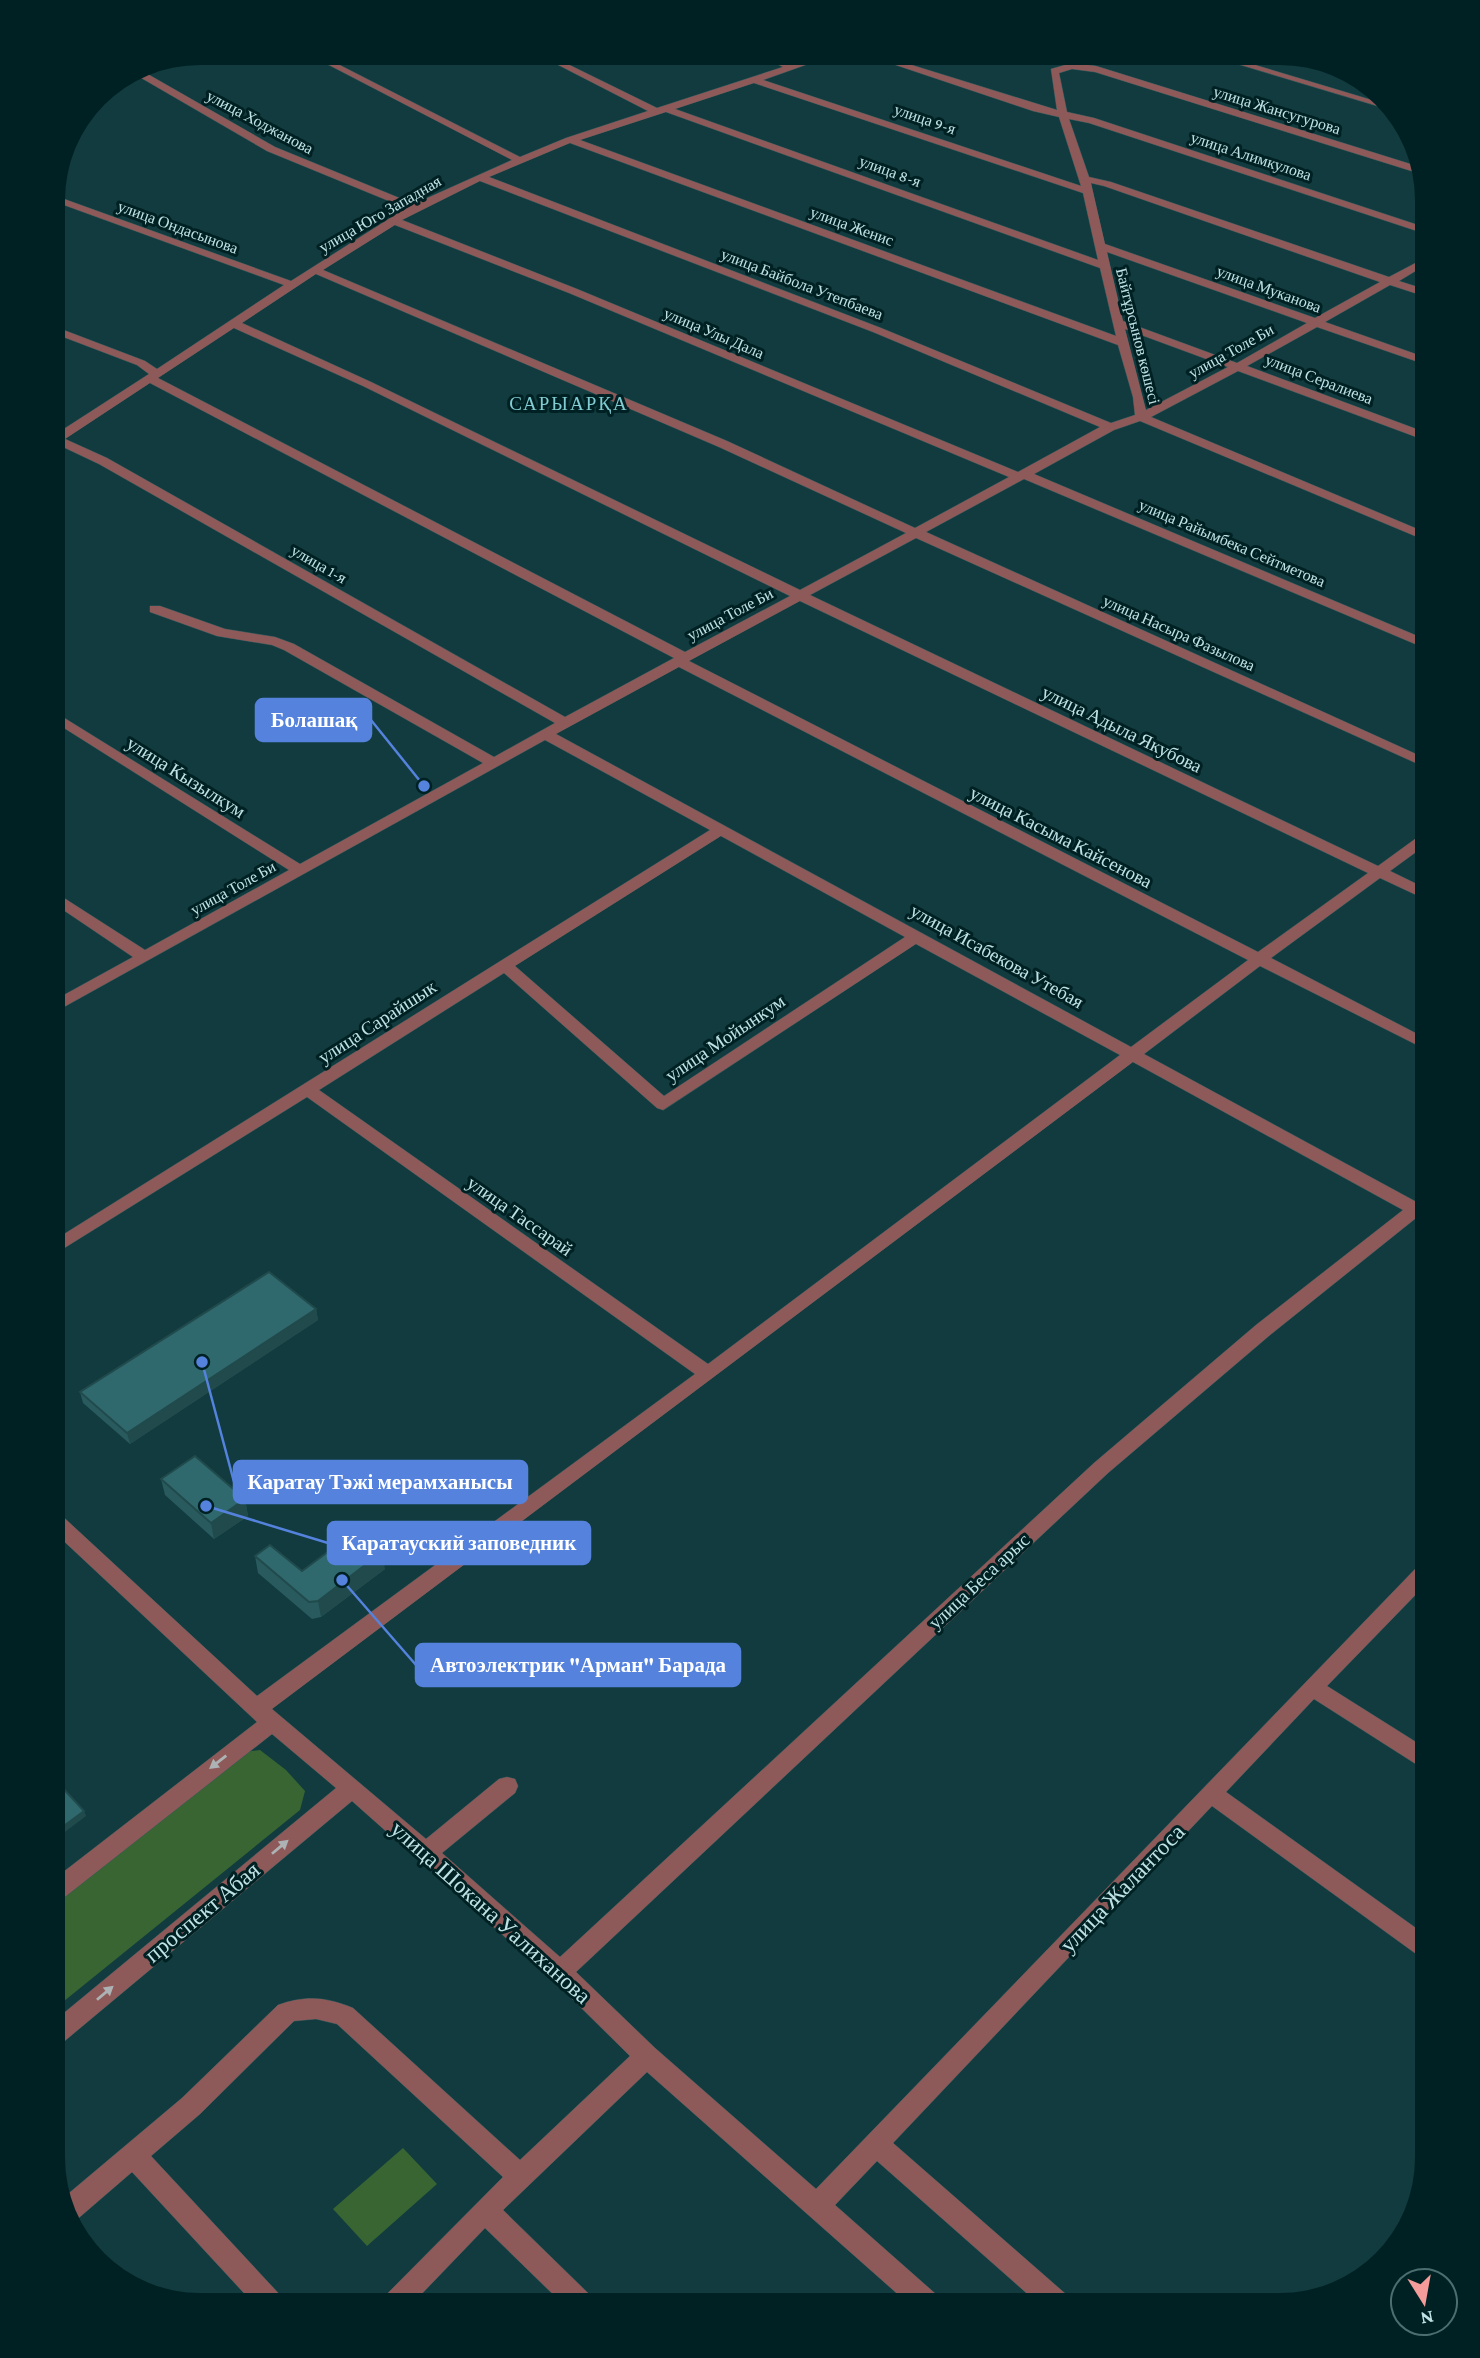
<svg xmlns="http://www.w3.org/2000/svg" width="1480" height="2358" viewBox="0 0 1480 2358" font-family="'Crimson Pro',serif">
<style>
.green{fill:#396533}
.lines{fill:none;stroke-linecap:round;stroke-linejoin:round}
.street-casing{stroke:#30595c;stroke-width:1}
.street{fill:#8e5a59;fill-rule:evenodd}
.wall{fill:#285a5e}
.shaded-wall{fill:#214a4c}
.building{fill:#2f696d;stroke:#214a4c;stroke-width:2}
.oneway{fill:#adb2b4}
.labels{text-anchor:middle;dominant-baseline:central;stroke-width:6;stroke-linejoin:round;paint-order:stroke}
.far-street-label{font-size:16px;fill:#bee2e5;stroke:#002123}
.far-quarter-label{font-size:19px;letter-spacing:2px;fill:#81cdd3;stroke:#002123}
.street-label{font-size:19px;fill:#bee2e5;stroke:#002123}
.near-street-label{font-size:23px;fill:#bee2e5;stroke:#002123}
.leader{fill:none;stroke:#5582dd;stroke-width:2.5}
.callout-dot{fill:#5582dd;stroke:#002123;stroke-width:2.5}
.callout{fill:#5582dd;stroke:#5582dd;stroke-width:2.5}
.callout-label{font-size:21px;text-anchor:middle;font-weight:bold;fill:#fff}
</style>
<rect width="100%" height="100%" fill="#113b3e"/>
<g class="green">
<path d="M260,1750L286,1770L305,1791L300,1810L53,2010V1895L233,1753Z"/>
<path d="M403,2148L437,2184L367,2246L333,2209Z"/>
</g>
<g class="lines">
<defs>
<g id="street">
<path d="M306,53H316L520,157L566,138L648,111L535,53H545L657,108L783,67L756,53H767L792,64L827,53H839L763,80L1081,186L1059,117L1033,111L860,53H873L1057,110L1051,69L1072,63L1096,66L1420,167L1421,174L1095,72L1072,69L1059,73L1067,112L1094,118L1427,228V234L1423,233L1089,123L1069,119L1089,177L1111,182L1389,277L1427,257V264L1399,281L1427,290V297L1390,285L1325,322L1427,358V365L1317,327L1247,366L1427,433V441L1238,371L1151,417L1427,533V541L1140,421L1114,430L1034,474L1427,640V649L1024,479L926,532L1427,759V768L916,538L810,595L1378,866L1422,834L1427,833V844L1390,871L1427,889V900L1380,878L1271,958L1427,1039V1050L1260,966L1144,1054L1422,1205L1427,1209V1222L1416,1218L1270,1335L1108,1473L576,1972L655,2048L816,2189L1420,1564L1427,1562V1583L1327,1686L1427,1749V1769L1419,1766L1314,1699L1226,1792L1427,1936V1959L1419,1956L1212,1806L893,2143L1068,2296L1072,2305H1040L877,2161L835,2205L938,2296L942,2305H910L647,2072L503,2210L591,2296L595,2305H564L485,2228L411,2305H381L385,2296L503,2177L337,2024L316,2019L294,2021L200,2114L151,2156L281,2296L285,2305H255L132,2172L74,2222L68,2224L62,2199L182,2098L278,2005C306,1995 326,1997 353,2008L520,2160L630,2056L552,1979L352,1801L61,2044L53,2047V2022L336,1788L272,1734L61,1900L53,1903V1880L257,1722L53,1531V1511L60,1514L257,1696L695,1374L307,1097L53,1255V1241L710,830L545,740L53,1013V1001L133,957L53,903V891L145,950L289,870L53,721V711L300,864L483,763L284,650L272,645L217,636L150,612V606H160L225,629L275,637L294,644L494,757L555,723L99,464L61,446H53V436L149,374L137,365L53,333V326L145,361L157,369L284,285L53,201V195L291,281L406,208L267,151L131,72L137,68L275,147L414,204L512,160ZM754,83L1083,193L1098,260L675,109ZM666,112L1100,268L1116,336L580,140ZM570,143L1118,345L1133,397L1135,415L1111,423L881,328L489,177ZM480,181L873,332L1100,427L1018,472L577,289L402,220ZM1091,183L1104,186L1380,282L1315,318L1105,244ZM395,225L569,293L1009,477L915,528L727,441L323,270ZM1107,252L1307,323L1237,363L1123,321ZM316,274L719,447L906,533L800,590L371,382L242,323ZM234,328L363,386L790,596L685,652L158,378ZM1125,329L1228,367L1146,410ZM150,383L674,658L565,717L107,458L65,439ZM800,601L1368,873L1258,952L689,661ZM679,667L1248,960L1131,1047L556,734ZM721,836L905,937L664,1096L515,966ZM916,944L1120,1055L708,1364L319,1090L504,973L657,1108L663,1110ZM1133,1062L1403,1210L1256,1325L1094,1463L560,1957L442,1853L515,1793L518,1786L515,1779L507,1777L499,1779L426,1839L272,1709Z"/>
<path d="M1047,53H1061L1063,55L1058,58Z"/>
<path d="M1201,53H1215L1385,104L1391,110Z"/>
</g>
</defs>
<use href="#street" class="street-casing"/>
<use href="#street" class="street"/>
</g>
<g class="wall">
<path d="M316,1309L318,1320L130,1444L83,1403L80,1392Z"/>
<path d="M161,1479L245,1499L248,1516L214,1539L165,1495Z"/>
<path d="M255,1556L302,1571L385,1569L321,1617L312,1619L258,1573Z"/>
</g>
<g class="shaded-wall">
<path d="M316,1309L318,1320L130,1444L127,1433Z"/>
<path d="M245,1499L248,1516L214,1539L211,1523Z"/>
<path d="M382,1552L385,1569L321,1617L318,1601Z"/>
<path d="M84,1811L86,1816L53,1841V1834Z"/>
</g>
<g class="building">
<path d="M269,1272L316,1309L127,1433L80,1392Z"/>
<path d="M195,1456L245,1499L211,1523L161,1479Z"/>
<path d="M356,1531L382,1552L318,1601L309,1602L255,1556L270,1545L302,1571Z"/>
<path d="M60,1785L84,1811L53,1834V1790Z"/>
</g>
<defs><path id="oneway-solid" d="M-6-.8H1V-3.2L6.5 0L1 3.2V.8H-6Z" transform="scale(1.75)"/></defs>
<g class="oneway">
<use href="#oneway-solid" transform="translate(218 1762) rotate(142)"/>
<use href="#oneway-solid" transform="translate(280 1847) rotate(-40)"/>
<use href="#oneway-solid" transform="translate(105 1993) rotate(-40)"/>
</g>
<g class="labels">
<g class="far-street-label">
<text transform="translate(1277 110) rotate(17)">улица Жансугурова</text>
<text transform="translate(925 119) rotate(19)">улица 9-я</text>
<text transform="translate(260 122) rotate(28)">улица Ходжанова</text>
<text transform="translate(1251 156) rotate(18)">улица Алимкулова</text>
<text transform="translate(890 171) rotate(20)">улица 8-я</text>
<text transform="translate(380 214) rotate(-30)">улица Юго Западная</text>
<text transform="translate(852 226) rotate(20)">улица Женис</text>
<text transform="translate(178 227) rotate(20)">улица Ондасынова</text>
<text transform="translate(802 284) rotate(21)">улица Байбола Утепбаева</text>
<text transform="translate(1269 289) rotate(20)">улица Муканова</text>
<text transform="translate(714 333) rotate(23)">улица Улы Дала</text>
<text transform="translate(1138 336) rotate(76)">Байтұрсынов көшесі</text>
<text transform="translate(1231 351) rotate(-29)">улица Толе Би</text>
<text transform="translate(1319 379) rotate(21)">улица Сералиева</text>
<text transform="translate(1232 543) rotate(23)">улица Райымбека Сейтметова</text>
<text transform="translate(319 564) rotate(30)">улица 1-я</text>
<text transform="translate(730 614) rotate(-28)">улица Толе Би</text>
<text transform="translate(1179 633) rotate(24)">улица Насыра Фазылова</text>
<text transform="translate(233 888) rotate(-29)">улица Толе Би</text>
</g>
<g class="far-quarter-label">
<text x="569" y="403">САРЫАРҚА</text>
</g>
<g class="street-label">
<text transform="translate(1122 729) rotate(26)">улица Адыла Якубова</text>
<text transform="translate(186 777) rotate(32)">улица Кызылкум</text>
<text transform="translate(1061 837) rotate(27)">улица Касыма Кайсенова</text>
<text transform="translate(997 956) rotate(29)">улица Исабекова Утебая</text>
<text transform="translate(377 1022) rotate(-33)">улица Сарайшык</text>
<text transform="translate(725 1038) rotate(-34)">улица Мойынкум</text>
<text transform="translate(520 1216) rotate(35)">улица Тассарай</text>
<text transform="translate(979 1581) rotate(-43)">улица Беса арыс</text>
</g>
<g class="near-street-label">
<text transform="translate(1122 1888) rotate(-46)">улица Жалантоса</text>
<text transform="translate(202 1912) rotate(-40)">проспект Абая</text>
<text transform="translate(491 1912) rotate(42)">улица Шокана Уалиханова</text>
</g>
</g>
<path d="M0 0H1480V2358H0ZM200 65H1280A135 135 0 0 1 1415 200V2158A135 135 0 0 1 1280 2293H200A135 135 0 0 1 65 2158V200A135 135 0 0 1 200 65Z" fill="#002123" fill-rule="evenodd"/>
<path class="leader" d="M424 786L371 720M202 1362L234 1482M206 1506L328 1543M342 1580L416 1665"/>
<g class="callout-dot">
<circle cx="424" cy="786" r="7"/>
<circle cx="202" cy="1362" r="7"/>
<circle cx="206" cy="1506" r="7"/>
<circle cx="342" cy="1580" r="7"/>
</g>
<g class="callout">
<rect x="256" y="699" width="115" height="42" rx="7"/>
<rect x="234" y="1461" width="293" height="42" rx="7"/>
<rect x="328" y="1522" width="262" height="42" rx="7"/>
<rect x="416" y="1644" width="324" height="42" rx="7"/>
</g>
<g class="callout-label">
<text x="314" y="727">Болашақ</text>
<text x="380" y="1489">Каратау Тәжі мерамханысы</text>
<text x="459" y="1550">Каратауский заповедник</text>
<text x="578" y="1672">Автоэлектрик "Арман" Барада</text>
</g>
<g transform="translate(1424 2302) rotate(169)"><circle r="33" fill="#002123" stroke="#4c6e71" stroke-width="2"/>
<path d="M0-5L12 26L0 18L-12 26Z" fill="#f59b99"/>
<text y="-10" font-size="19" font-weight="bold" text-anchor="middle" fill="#bee2e5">N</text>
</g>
</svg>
